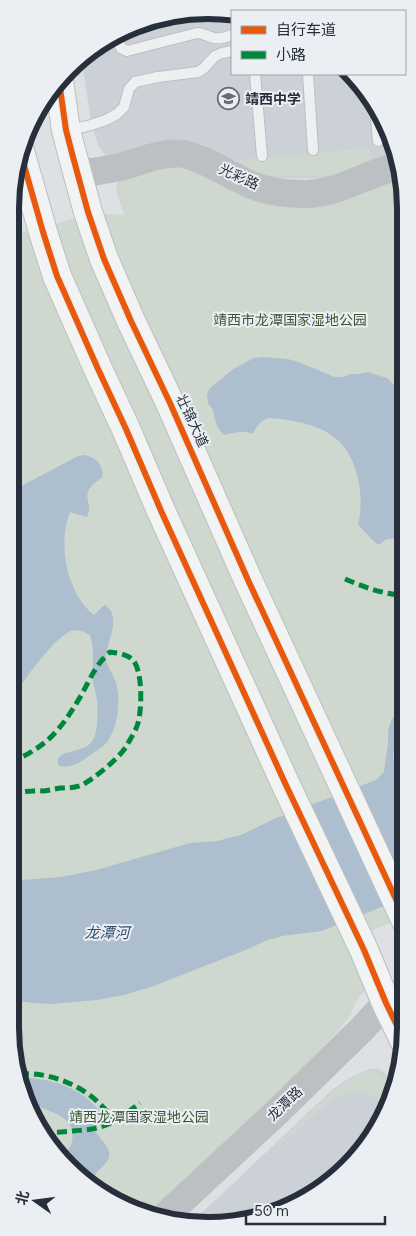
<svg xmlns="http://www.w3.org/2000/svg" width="416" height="1236" viewBox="0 0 416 1236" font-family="Figtree,'Noto Sans SC',sans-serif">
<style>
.built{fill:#ccd1d7}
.green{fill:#cfd8cf}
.water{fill:#adbfce}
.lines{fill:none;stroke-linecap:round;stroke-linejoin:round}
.lane-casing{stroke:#bdbfc2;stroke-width:12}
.primary-casing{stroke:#bbbec1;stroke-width:30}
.lane{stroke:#eeeff0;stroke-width:10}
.secondary{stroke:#bcc0c3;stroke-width:28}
.primary{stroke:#f2f4f4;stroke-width:28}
.quiet{stroke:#00873e;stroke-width:5;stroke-dasharray:10 5;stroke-linecap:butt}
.cycleway-casing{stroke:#ebeff4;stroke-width:9}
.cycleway{stroke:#e8590c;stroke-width:6}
.labels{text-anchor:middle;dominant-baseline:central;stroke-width:4;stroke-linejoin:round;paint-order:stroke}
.poi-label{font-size:14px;font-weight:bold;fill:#272f3c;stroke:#ebeff4;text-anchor:start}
.street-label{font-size:14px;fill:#272f3c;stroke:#ebeff4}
.park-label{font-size:14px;fill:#3c5734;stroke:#ebeff4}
.water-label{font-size:15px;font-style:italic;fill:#324f6e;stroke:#ebeff4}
.rim{fill:none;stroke:#272f3c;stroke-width:6}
</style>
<rect width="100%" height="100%" fill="#dee1e4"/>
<g class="built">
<path d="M182,12L232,15V74H352L357,77L386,121L395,152L379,158L334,179L272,178L247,169L235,160L220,154L202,144L194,143L108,157L103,153L98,145L91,122L83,68V59L109,37Z"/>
<path d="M370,1069H379L385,1073L393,1092L372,1138L318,1192L259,1219L190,1224L333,1089L353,1076Z"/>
</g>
<g class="green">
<path d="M370,148L371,158L354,167L332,176H272L259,172L248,167L238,160Z"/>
<path d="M168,166C190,168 209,177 227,188L403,177L404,182L406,918L369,931L373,985L360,996L353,1008L351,1015L339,1030L165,1219L120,1205L59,1159L25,1104L10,1028V236L69,220L103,214L124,215L116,191L117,182L124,176Z"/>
<path d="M369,1071C386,1071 386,1082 392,1095L385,1111C382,1107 380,1101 376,1098C365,1089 340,1093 330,1101L278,1146L277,1144L333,1091L353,1078Z"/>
</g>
<g class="water">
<path d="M264,357L287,359L296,361L335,377H343L351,374H359L367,372L387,378L395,386L405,391V543C394,538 388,536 379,545C371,540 366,532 358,525C364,501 360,469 345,448C330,428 304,422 280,419C277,419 272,418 269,418C261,420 256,427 253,434C244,430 233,433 224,435L218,428L215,420L213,410L208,403L207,395L209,389L233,369L254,358Z"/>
<path d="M85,455C96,457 105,466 102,478C93,483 85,490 88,501C89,506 90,504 89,509C89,512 88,514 87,517L70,512C57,543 67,594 94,615L102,607L105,605C123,617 106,642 106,658C106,666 114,675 116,683C121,700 118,728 107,742C101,749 93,753 86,758C79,763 67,770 58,765C55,746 85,757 94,738C98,729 98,710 97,700C96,692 93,685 93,677C92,663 95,649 90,635C84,632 78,629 71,631C52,639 22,683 10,702V492L78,456Z"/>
<path d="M405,698V728C393,739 390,757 397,772C399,776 403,779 405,781L406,897L322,931L282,936L265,941L248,949L151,987L124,995L97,1000L52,1004L34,1003L10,1000V881L61,877L96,870L190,843L217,841L241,835L274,819L376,780L384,772L388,743V731L391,721L401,704Z"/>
<path d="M10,735L22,768L18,774L13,772L10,770Z"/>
<path d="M29,1078C58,1080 87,1091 104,1117C101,1122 97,1124 95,1130C98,1137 104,1141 107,1147C114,1158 104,1165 97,1172C95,1175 92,1179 90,1182L60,1160C65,1156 67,1152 70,1147C73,1141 74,1131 70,1125C64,1114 36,1105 25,1103L20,1079Z"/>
</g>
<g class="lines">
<defs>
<g id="lane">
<path d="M113,35L118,41L121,48L127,51L197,33C204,33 208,37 214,38C220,39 227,37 232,35"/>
<path d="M255,74L262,156"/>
<path d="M308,74L313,150"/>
<path d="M375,105L378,141"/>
<path d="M67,130L88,126L106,120L117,114L124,107L129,89L135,82L158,77L198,72L204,68L215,56L222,53L232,51"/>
</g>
<g id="primary">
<path d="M59,81L66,130L73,157L88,212L104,259L131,321L170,403L248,580L406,921"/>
<path d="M20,151L43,232L57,276L98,369L126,429L162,513L250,706L285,783L364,950L386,1003L404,1040"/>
</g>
</defs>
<use href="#lane" class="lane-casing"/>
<use href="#primary" class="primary-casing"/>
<use href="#lane" class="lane"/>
<g class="secondary">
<path d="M78,174C92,172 106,170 120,167C139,162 163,151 183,154C203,158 221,170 239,179C258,190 283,194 305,194C339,194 367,173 399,166"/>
<path d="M163,1218L275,1114L362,1029L386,1003L406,990"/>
</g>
<use href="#primary" class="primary"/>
<g class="quiet">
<path d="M345,579C364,587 385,595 405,595"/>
<path d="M10,763C18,759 27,755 34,750C56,737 69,716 82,694C90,679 96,664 110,652C117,653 126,654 132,659C143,669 142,709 138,723C136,731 130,739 126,747C118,759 95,778 82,785C75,788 68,788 60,788C55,789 50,790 44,791C41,791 37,790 33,791C25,791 18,793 10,794"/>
<path d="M19,1074C53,1071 96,1090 113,1121"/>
<path d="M42,1131C52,1133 63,1132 73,1131C82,1130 91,1130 100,1127C115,1123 128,1112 140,1103"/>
</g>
<defs>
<g id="cycleway">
<path d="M59,81L66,130L73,157L88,212L104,259L131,321L170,403L248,580L406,921"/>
<path d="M20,151L43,232L57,276L98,369L126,429L162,513L250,706L285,783L364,950L386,1003L404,1040"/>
</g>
</defs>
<use href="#cycleway" class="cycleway-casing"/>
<use href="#cycleway" class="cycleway"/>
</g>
<defs>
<symbol id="school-ring" viewBox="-11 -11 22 22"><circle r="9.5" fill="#ebeff4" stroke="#676d77" stroke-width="1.5"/><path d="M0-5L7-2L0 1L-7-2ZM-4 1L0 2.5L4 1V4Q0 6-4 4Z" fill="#676d77"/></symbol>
</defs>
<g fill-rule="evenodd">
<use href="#school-ring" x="216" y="86" width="25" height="25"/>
</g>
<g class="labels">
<g class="poi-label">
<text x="245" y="99">靖西中学</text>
</g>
<g class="street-label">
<text transform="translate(239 177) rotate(24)">光彩路</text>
<text transform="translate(192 421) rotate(65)">壮锦大道</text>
<text transform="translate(285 1104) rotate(-44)">龙潭路</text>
</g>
<g class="park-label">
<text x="290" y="320">靖西市龙潭国家湿地公园</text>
<text x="139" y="1117">靖西龙潭国家湿地公园</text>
</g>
<g class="water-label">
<text x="107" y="933">龙潭河</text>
</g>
</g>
<path d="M0 0H416V1236H0ZM208 19H208A189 189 0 0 1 397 208V1028A189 189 0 0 1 208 1217H208A189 189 0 0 1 19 1028V208A189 189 0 0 1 208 19Z" fill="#ebeff4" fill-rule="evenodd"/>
<path class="rim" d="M208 19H208A189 189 0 0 1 397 208V1028A189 189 0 0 1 208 1217H208A189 189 0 0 1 19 1028V208A189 189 0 0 1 208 19Z"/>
<rect x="231" y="10" width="175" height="65" fill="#ebeff4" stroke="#9da2aa"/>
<rect x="241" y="26" width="25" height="8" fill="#e8590c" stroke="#9da2aa"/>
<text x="276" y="35" font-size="15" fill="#272f3c">自行车道</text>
<rect x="241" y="51" width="25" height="8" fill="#00873e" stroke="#9da2aa"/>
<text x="276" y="60" font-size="15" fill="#272f3c">小路</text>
<g transform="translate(35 1201) rotate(284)" stroke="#ebeff4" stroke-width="4" paint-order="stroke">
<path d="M0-4L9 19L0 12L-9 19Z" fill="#272f3c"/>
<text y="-8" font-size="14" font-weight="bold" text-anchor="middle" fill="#272f3c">北</text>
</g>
<path d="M246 1216v8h139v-8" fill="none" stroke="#272f3c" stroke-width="2.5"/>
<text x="254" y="1216" font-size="15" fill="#272f3c" stroke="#ebeff4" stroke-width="4" paint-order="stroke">50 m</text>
</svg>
